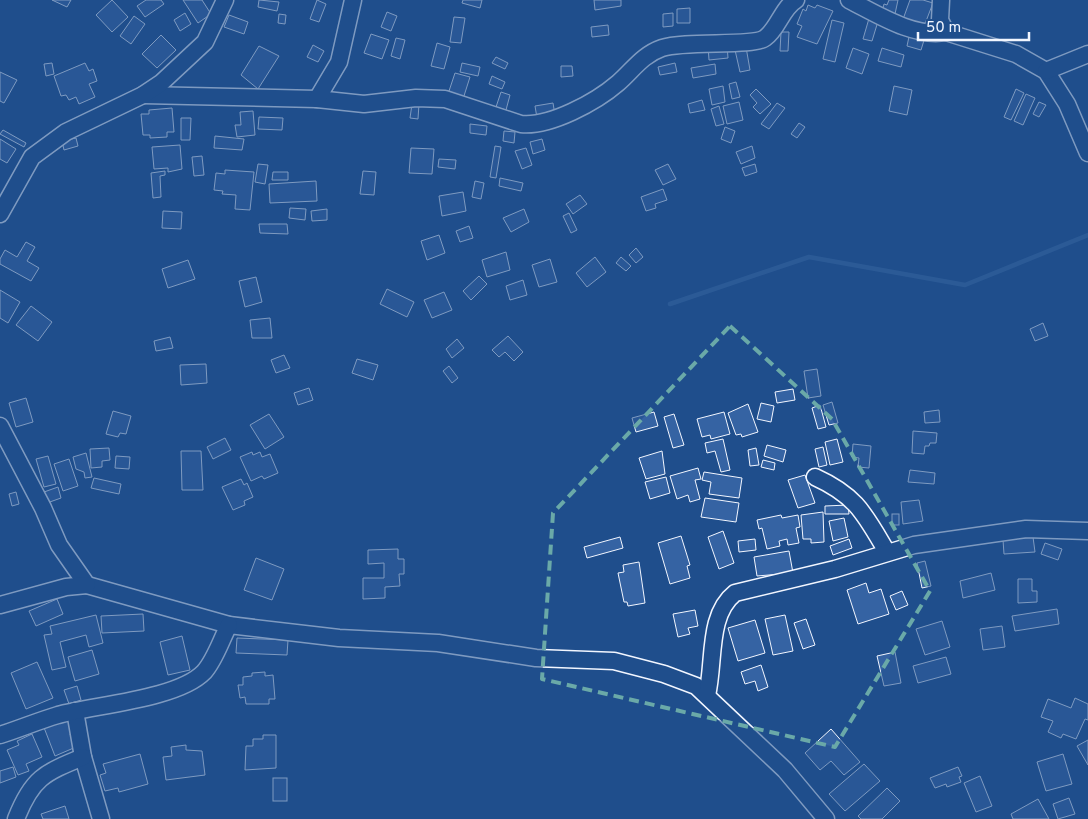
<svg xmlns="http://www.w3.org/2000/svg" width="1088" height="819" viewBox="0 0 1088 819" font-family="Overpass,sans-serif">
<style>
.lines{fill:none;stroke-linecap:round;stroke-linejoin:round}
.stream{stroke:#3b69a3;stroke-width:4.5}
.building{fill:#3563a3;stroke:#f2f6ff}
.minor-casing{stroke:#f2f6ff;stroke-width:19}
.minor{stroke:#1f4e8c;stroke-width:16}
.marked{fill:none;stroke:#6aa9a8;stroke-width:4;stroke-dasharray:10 6;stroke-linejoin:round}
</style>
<rect width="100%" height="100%" fill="#1f4e8c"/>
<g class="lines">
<path class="stream" d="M670,304L809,257L965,285L1088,235"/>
</g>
<g class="building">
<path d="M52,0H71L67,7Z"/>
<path d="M112,0L128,17L112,32L96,15Z"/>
<path d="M146,0H161L164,4L145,17L137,6Z"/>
<path d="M183,0H202L211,14L198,23Z"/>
<path d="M259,0L279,2L277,11L258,7Z"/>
<path d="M317,0L326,4L319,22L310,19Z"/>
<path d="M463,0H482L480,8L462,3Z"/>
<path d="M594,0H621V6L595,10Z"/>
<path d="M889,0H898L895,14L882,12L884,4L887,5Z"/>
<path d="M910,0H923L933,3L923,29L902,22Z"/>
<path d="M808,5L815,8L817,5L833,11L817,44L797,37L802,26L797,24L803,9L806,11Z"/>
<path d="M690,8V23H677V9Z"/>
<path d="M387,12L397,16L391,31L381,27Z"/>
<path d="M185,13L191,24L180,31L174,20Z"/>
<path d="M673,13V26L663,27V14Z"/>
<path d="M279,14L286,15L285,24L278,23Z"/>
<path d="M229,15L248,22L244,34L224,27Z"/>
<path d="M870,15L879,18L872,41L863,39Z"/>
<path d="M134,16L145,24L131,44L120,36Z"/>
<path d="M454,17L465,18L461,43L450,42Z"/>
<path d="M832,20L844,23L835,62L823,59Z"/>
<path d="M608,25L609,35L592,37L591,27Z"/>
<path d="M781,32H789L788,51H780Z"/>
<path d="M910,32L925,37L921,50L907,46Z"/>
<path d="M371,34L389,40L382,59L364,53Z"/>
<path d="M161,35L176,50L157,68L142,54Z"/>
<path d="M396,38L405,40L400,59L391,56Z"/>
<path d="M437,43L450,47L444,69L431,66Z"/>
<path d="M313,45L324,51L318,62L307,57Z"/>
<path d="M727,45L728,58L709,60L708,46Z"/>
<path d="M259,46L279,56L258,89L241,75Z"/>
<path d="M746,47L750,70L740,72L735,50Z"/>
<path d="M853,48L869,54L862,74L846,68Z"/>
<path d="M882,48L904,55L901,67L878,61Z"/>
<path d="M496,57L508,63L505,69L492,63Z"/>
<path d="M52,63L54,74L46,76L44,64Z"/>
<path d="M85,63L89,71L93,69L97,81L89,84L95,97L79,104L76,97L69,100L66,95L61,96L54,76Z"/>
<path d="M462,63L480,67L478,76L460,72Z"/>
<path d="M675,63L677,72L660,75L658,67Z"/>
<path d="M715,64L716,74L693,78L691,68Z"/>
<path d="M561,66H572L573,76L561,77Z"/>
<path d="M0,72L17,80L4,103L0,101Z"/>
<path d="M455,73L470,77L463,99L448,94Z"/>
<path d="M492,76L505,82L502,89L489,84Z"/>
<path d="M736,82L740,97L732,99L729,84Z"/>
<path d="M723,86L725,102L712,105L709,89Z"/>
<path d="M894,86L912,90L907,115L889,111Z"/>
<path d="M756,89L771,104L760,114L753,107L757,103L750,95Z"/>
<path d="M1016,89L1024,93L1011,120L1004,117Z"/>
<path d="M501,92L510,95L506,110L496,107Z"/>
<path d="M1026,94L1035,98L1023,125L1014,121Z"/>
<path d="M702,100L705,110L690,113L688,104Z"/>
<path d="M739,102L743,120L727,124L723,106Z"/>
<path d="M1039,102L1046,105L1039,117L1033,114Z"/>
<path d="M553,103L555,115L537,118L535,106Z"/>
<path d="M777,103L785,108L769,129L761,124Z"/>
<path d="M412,104H419L418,119L410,118Z"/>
<path d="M719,106L724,124L716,126L711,109Z"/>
<path d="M172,108L174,132H167V137L150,138V135H143L141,114H149V110Z"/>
<path d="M253,111L255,135L237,137L235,125H241L240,112Z"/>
<path d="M259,117L283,118L282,130L258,129Z"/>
<path d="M181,118H191L190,140H181Z"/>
<path d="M799,123L805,127L797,138L791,134Z"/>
<path d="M470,124L487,126L486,135L470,133Z"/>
<path d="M725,127L735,131L731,143L721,139Z"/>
<path d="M3,130L26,143L24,147L0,134Z"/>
<path d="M504,131L515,132L514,143L503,141Z"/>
<path d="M215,136L244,139L242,150L214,148Z"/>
<path d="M76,138L78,146L64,150L62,141Z"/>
<path d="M0,139L16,149L7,163L0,159Z"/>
<path d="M542,139L545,150L533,154L530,142Z"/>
<path d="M180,145L182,169L168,172V168L154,169L152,147Z"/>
<path d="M495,146L501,147L496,178L490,177Z"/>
<path d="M752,146L755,158L741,164L736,152Z"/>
<path d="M411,148L434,149L432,174L409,173Z"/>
<path d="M526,148L532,165L522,169L515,151Z"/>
<path d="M202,156L204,175L194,176L192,157Z"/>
<path d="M439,159L456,160L455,169L438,167Z"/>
<path d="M258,164L268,165L265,184L255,182Z"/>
<path d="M668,164L676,179L663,185L655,170Z"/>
<path d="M755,164L757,172L745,176L742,168Z"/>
<path d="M225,170L254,172L250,210L235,209L236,195L222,194L223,191L214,190L216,173L225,174Z"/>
<path d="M165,171V175L160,176L161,197L153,198L151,173Z"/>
<path d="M363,171L376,172L374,195L360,194Z"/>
<path d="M273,172H288V180H272Z"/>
<path d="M500,178L523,183L521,191L499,186Z"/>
<path d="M316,181L317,201L270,203L269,184Z"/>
<path d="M475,181L484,183L481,199L472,197Z"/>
<path d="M663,189L667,200L655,204L656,208L646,211L641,197Z"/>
<path d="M463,192L466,211L442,216L439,196Z"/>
<path d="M580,195L587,204L573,214L566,204Z"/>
<path d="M290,208L306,209L305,220L289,218Z"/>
<path d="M327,209V220L312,221L311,211Z"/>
<path d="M524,209L529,222L511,232L503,218Z"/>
<path d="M163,211L182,212L181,229L162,228Z"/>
<path d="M569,213L577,230L571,233L563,216Z"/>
<path d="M259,224H287L288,234L260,233Z"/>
<path d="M469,226L473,238L460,242L456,231Z"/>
<path d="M439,235L445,253L427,260L421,241Z"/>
<path d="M26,242L35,247L27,261L39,268L31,281L0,264V259L5,250L17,257Z"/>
<path d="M636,248L643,257L636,263L629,255Z"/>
<path d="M506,252L510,270L487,277L482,260Z"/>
<path d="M595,257L606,272L587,287L576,273Z"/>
<path d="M621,257L631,266L626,271L616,263Z"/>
<path d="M550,259L557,282L539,287L532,265Z"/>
<path d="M188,260L195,279L168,288L162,269Z"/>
<path d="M479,276L487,284L471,300L463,291Z"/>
<path d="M256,277L262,302L245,307L239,281Z"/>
<path d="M523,280L527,295L510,300L506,286Z"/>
<path d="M387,289L414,302L407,317L380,304Z"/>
<path d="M0,290L20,302L8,323L0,318Z"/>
<path d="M444,292L452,310L432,318L424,300Z"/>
<path d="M31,306L52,322L38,341L16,325Z"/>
<path d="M270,318L272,338H252L250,320Z"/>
<path d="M1043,323L1048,336L1035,341L1030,329Z"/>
<path d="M508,336L523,352L514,361L505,352L499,357L492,350Z"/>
<path d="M170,337L173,348L156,351L154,341Z"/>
<path d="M457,339L464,348L452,358L446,349Z"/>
<path d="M284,355L290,368L276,373L271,360Z"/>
<path d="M357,359L378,365L373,380L352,373Z"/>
<path d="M206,364L207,383L181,385L180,365Z"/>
<path d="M449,366L458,378L452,383L443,371Z"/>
<path d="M817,369L821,396L808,398L804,371Z"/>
<path d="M309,388L313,400L298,405L294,393Z"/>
<path d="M793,389L795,400L777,403L775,392Z"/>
<path d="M26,398L33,422L16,427L9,403Z"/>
<path d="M832,402L838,423L829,425L823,405Z"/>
<path d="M761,403L774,406L771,422L757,419Z"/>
<path d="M748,404L758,432L742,437L741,434L736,435L728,413Z"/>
<path d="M820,405L826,427L818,429L812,408Z"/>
<path d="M939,410L940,422L925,423L924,412Z"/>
<path d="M113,411L131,416L126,434L120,433L118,437L106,434Z"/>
<path d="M654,412L658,426L636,432L632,418Z"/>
<path d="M724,412L730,434L711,439L710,435L702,437L697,419Z"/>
<path d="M269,414L284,437L265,449L250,425Z"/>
<path d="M674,414L684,445L673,448L664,417Z"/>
<path d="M913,431L937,433L936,443H930L929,446H925L924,454L912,453Z"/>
<path d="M225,438L231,450L213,459L207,447Z"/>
<path d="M723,439L730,470L721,472L715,451L707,453L705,443Z"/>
<path d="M837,439L843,462L830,465L825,442Z"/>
<path d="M853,444L871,446L869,468L858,467L859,458L852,457Z"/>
<path d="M767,445L786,450L783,462L764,456Z"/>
<path d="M823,447L827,465L819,467L815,449Z"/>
<path d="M109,448L110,460L102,461V467L91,468L90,449Z"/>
<path d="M756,448L759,465L750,466L748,450Z"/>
<path d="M181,451H201L203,490H182Z"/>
<path d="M662,451L665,474L646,479L639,458Z"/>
<path d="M252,452L253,455L260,452L262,457L270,454L278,473L264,479L262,476L251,481L240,457Z"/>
<path d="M86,453L92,477L85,478L84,472L76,469L73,457Z"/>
<path d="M48,456L56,484L44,487L36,459Z"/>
<path d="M116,456L130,457L129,469L115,468Z"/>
<path d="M69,459L78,486L63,491L54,464Z"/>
<path d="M763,460L775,463L774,470L761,467Z"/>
<path d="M698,468L701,479L695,480L700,499L690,502L688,495L677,499L670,476Z"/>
<path d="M910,470L935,473L934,484L908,482Z"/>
<path d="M704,472L742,478L739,498L709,494L711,482L702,480Z"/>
<path d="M805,475L815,503L798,508L788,480Z"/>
<path d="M666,477L670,493L650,499L645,482Z"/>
<path d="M94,478L121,484L119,494L91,488Z"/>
<path d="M241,479L244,485L247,483L253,497L244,501L245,505L233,510L222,487Z"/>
<path d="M58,487L61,498L47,503L44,492Z"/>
<path d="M16,492L19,504L12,506L9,494Z"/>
<path d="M705,498L739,503L736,522L701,517Z"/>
<path d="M919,500L923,521L903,524L901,502Z"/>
<path d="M848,505L849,514H825V506Z"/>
<path d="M823,512L824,542L811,543V539H803L801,515Z"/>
<rect x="892" y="514" width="7" height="11"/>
<path d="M781,515L782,518L798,515L800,527L796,528L799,543L788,545L787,539L779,541L780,546L767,549L762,528L759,529L757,520Z"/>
<path d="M844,518L848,537L833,541L829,521Z"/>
<path d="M723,531L734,563L719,569L708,537Z"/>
<path d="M681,536L690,565L687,566L690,578L670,584L658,543Z"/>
<path d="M620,537L623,548L587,558L584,547Z"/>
<path d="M1033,537L1035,552L1004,554L1003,540Z"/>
<path d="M755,539L756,550L739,552L738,541Z"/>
<path d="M849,539L852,548L833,555L830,546Z"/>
<path d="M1045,543L1062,549L1058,560L1041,554Z"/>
<path d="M398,549V559H404V574H399L400,586L385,587V598L363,599V578H384V563L368,564V550Z"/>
<path d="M789,551L793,573L757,576L754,557Z"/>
<path d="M256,558L284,569L272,600L244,590Z"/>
<path d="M925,561L931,586L922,588L917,563Z"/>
<path d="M639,562L645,603L628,606L627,602H624L618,573L624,572L623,565Z"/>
<path d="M991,573L995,590L963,598L960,581Z"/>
<path d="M1018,579H1032V591H1037V602L1018,603Z"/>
<path d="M866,583L869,593L881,589L889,614L858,624L847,590Z"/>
<path d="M902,591L908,605L896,610L890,596Z"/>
<path d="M57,599L63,614L36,626L29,611Z"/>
<path d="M1057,609L1059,624L1015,631L1012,616Z"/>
<path d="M695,610L698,626L688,628L690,634L678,637L673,614Z"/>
<path d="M143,614L144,631L102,633L101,616Z"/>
<path d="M96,615L103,643L89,647L86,635L60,642L66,667L52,670L44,635L52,634L50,626Z"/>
<path d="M785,615L793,651L773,655L765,619Z"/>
<path d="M806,619L815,645L803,649L794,623Z"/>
<path d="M755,620L765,653L738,661L728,628Z"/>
<path d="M942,621L950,647L925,655L916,629Z"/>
<path d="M1002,626L1005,647L983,650L980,629Z"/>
<path d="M182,636L190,670L168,675L160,642Z"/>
<path d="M237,638L288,640L287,655L236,653Z"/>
<path d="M92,650L99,674L75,681L68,657Z"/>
<path d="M895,652L901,683L884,686L877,656Z"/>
<path d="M946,657L951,674L918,683L913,666Z"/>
<path d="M37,662L53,698L26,709L11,673Z"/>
<path d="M761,665L768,687L758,691L755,681L745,684L741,672Z"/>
<path d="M265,672V676L273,675L275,699H269V704H246L245,697L240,698L238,685H243V677L252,676V673Z"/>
<path d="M77,686L81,700L69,704L64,690Z"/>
<path d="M1075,698L1088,704V720L1085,719L1076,739L1063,734L1061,738L1048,732L1053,721L1041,717L1048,699L1071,708Z"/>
<path d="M68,719L74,732L70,734L76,747L55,756L43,725Z"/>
<path d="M831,729L860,762L844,775L831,761L820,770L805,753Z"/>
<path d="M32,734L42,757L26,764L29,771L18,775L7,750L19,745L17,741Z"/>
<path d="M263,735H276V768L245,770L246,746H253V739H263Z"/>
<path d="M1088,740V765L1077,746Z"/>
<path d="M186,745V750L202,751L205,775L166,780L163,757L172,756L171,747Z"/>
<path d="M140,754L148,784L119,792L118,788L105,791L100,775L106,773L103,764Z"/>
<path d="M1063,754L1072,784L1046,791L1037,762Z"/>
<path d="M864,764L880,781L845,811L829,794Z"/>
<path d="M13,767L16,777L0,783V771Z"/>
<path d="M958,767L962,776L959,777L961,782L947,787L946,784L935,788L930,778Z"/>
<path d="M980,776L992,806L976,812L964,783Z"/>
<rect x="273" y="778" width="14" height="23"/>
<path d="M887,788L900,801L882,819H861L858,816Z"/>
<path d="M1069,798L1075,814L1058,819L1053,804Z"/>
<path d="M1038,799L1049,819H1013L1011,814Z"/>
<path d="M65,806L69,819H43L41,814Z"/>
</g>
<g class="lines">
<defs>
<g id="minor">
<path d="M849,0C877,14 914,38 946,32"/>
<path d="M941,0L940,20L946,32L1016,54L1046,71L1067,104L1088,153"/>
<path d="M1046,71L1088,54"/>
<path d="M143,95L317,99L364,104L416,98L445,99L521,124C550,127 596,102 618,83C633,70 642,55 662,48C686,40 753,47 765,38C778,29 782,8 796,0"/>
<path d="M317,99L339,62L353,0"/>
<path d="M0,214L32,157L66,132L143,95L161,83L205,42L225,0"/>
<path d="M0,426L43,508L59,545L87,585L229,625L339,638L438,643L536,658L614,661L664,674L696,686L785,770L826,819"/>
<path d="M815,477C857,496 865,515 887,552"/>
<path d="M0,605L66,587L87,585"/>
<path d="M707,695C715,662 707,615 735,593L835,569L914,545L1026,529L1088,531"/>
<path d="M75,711L83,757L101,819"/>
<path d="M0,735C19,729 38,721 58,715C95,705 178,699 204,672C215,660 221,640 229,625"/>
<path d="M16,819C32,778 44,773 83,757"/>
</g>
</defs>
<use href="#minor" class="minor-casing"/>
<use href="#minor" class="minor"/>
</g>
<path d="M0 0H1088V819H0ZM730,326L832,419L930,591L835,747L542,679L553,513Z" fill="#1f4e8c" fill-opacity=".55" fill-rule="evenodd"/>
<path class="marked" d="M730,326L832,419L930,591L835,747L542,679L553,513Z"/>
<path d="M918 32v8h111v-8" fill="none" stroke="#f2f6ff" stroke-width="2.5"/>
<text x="926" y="32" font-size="15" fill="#f2f6ff" stroke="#1f4e8c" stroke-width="4" paint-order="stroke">50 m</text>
</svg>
